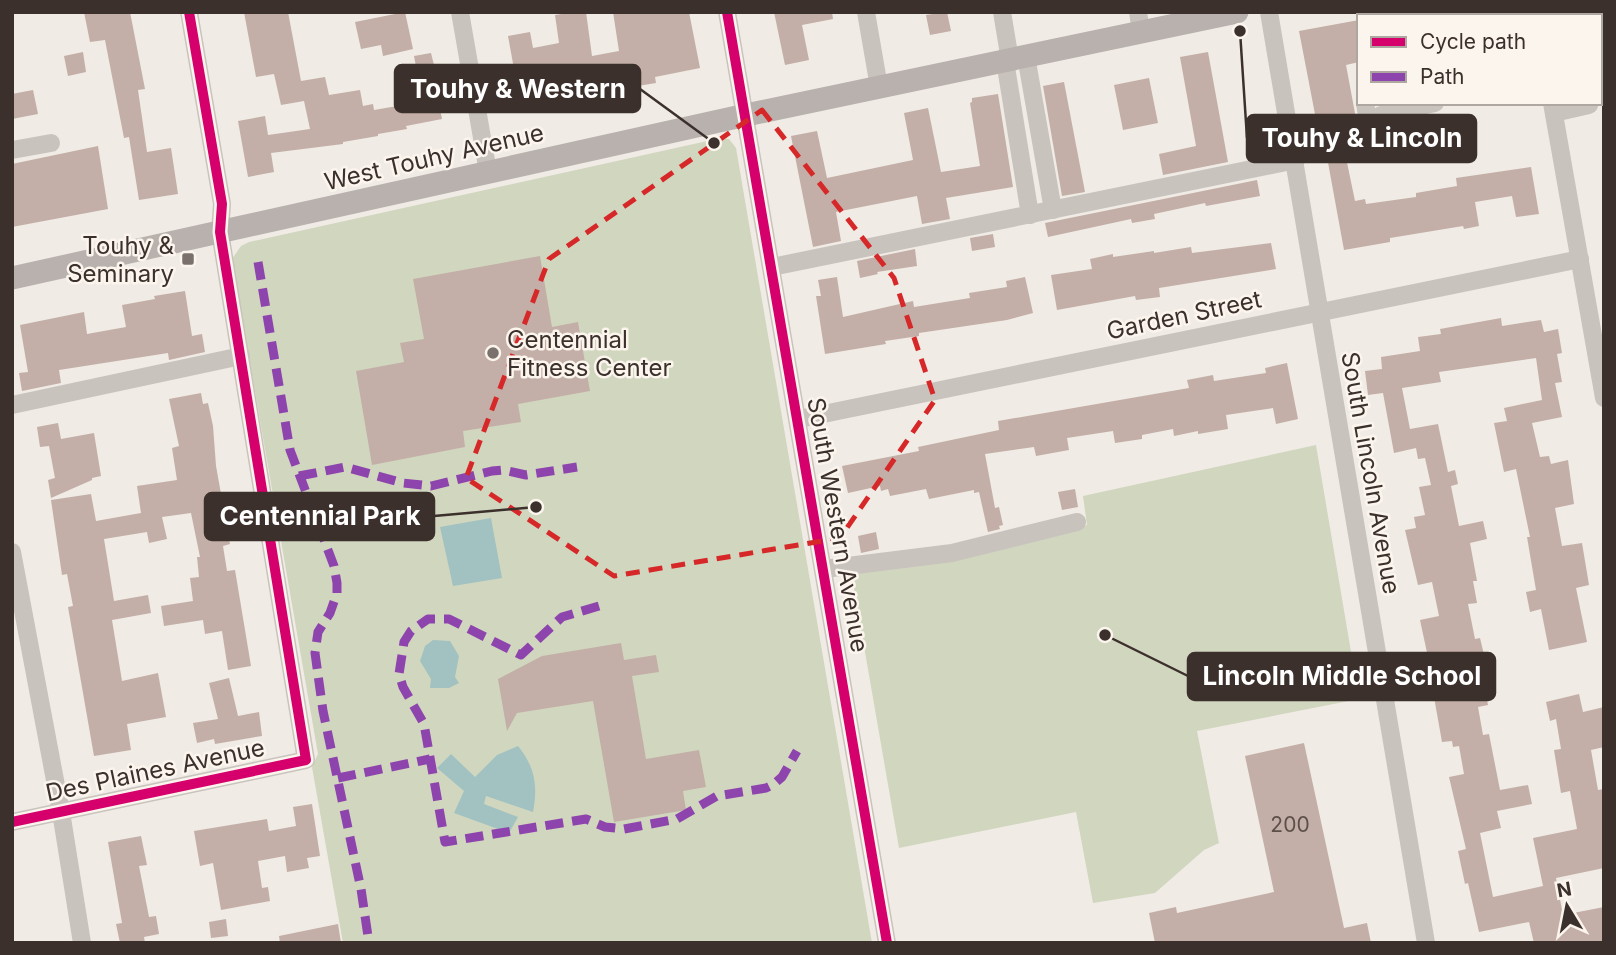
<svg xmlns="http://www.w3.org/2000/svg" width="1616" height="955" viewBox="0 0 1616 955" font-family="Inter,sans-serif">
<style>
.green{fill:#d1d6bf}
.water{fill:#a1c2c1}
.building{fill:#c3afa7}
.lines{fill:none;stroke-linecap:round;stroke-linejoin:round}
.minor{stroke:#c9c3be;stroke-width:18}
.major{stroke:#b8b1ad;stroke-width:23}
.quiet{stroke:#8e44ad;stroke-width:9;stroke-dasharray:18 9;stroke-linecap:butt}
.cycleway-casing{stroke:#fbf5ee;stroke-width:15}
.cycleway{stroke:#d6006c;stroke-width:10}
.marked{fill:none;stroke:#d62828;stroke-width:5;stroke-dasharray:14 9;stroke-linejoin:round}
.poi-dot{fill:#7a716c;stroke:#fbf5ee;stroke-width:2.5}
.labels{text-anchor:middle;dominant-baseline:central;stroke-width:5;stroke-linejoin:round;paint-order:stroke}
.number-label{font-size:21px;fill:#5d504a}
.street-label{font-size:24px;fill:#3b302b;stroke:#fbf5ee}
.poi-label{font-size:24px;fill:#3b302b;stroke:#fbf5ee;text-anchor:end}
.leader{fill:none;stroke:#3b302b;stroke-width:2.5}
.callout-dot{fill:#3b302b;stroke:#fbf5ee;stroke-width:2.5}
.callout{fill:#3b302b;stroke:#3b302b;stroke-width:2.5}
.callout-label{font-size:26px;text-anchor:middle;font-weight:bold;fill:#fff}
</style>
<rect width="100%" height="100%" fill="#f0ebe5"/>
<g class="green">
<path d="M721,138L729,139L736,148L872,943H343L312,767L318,754L232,259L241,246L249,242Z"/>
<path d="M1316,445L1359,699L1197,731L1219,843L1204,850L1155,893L1093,903L1076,812L899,848L851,571L988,551L1087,525L1083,496Z"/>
</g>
<g class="water">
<path d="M491,518L502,578L453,586L440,527Z"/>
<path d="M433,640L450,641L459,656L455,677L459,683L449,688H430L431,679L420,661L425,646Z"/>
<path d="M518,746C535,767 538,786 533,812L486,796L484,804L518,817L509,833L454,813L464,791L437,768L451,754L475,777L497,755Z"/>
</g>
<g class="building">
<path d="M84,12H130L145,89L138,90L147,152L171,148L178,194L139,200L129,137L124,138L105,40L90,42Z"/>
<path d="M244,12H288L301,81L325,77L329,95L360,90L363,106L373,104L374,110L438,99L442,119L406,126L407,129L378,134V136L343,142V144L271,153L274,172L248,177L238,121L265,116L268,135L310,129L304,101L281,105L274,74L256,77Z"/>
<path d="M405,12L413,49L383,56L381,45L361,49L355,22Z"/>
<path d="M575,12H586L592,56L619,51L613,12H689L700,68L655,77L656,83L601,92L602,100L552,110L551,104L513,110L506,70L514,69L508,36L530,32L533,48L559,43L555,15Z"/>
<path d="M774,12H832L833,19L802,25L809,60L785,65Z"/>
<path d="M947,12L951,31L930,35L926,15Z"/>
<path d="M1359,20V62L1346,65L1357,124L1354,128L1319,135L1299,31Z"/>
<path d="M83,52L86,72L68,76L64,56Z"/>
<path d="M1208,52L1228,162L1163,175L1159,154L1196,146L1180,57Z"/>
<path d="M431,53L435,69L417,72L414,56Z"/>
<path d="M1149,78L1158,123L1123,130L1114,85Z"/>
<path d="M1064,82L1085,192L1062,196L1043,86Z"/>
<path d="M33,90L38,114L12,119V94Z"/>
<path d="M998,94L1013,187L946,198L950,219L922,224L917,196L836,212L841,241L813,247L791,136L817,131L827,178L913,160L904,113L928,108L941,172L980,166L970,103L972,102V98Z"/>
<path d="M98,146L108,209L12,227V164Z"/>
<path d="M1345,153L1355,201L1365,199L1366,204L1416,197V193L1457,186L1456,178L1531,167L1539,214L1516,217L1512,196L1475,202L1479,226L1464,229L1463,226L1390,238V242L1344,250L1327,157Z"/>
<path d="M1257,180L1260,196L1206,206L1205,203L1154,214L1155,219L1132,223L1131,219L1048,237L1045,223Z"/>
<path d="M993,234L995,247L972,251L970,238Z"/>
<path d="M1271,243L1276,269L1159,288L1160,297L1136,300L1135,296L1057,310L1051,275L1092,269L1090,259L1113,254V257L1154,251V253L1191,247L1192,253Z"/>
<path d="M915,249L917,266L877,272L878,274L860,278L857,261Z"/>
<path d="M540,256L552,327L578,322L590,391L518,404L521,422L463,431L465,447L372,465L356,371L404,362L400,343L424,339L413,279Z"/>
<path d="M837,277L843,317L913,301L914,307L970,298L969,293L1007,287L1006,281L1025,277L1033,313L1007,320L919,333V336L885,341L886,344L825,354L816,296H821L818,280Z"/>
<path d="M185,291L192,336L202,334L205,352L169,360L168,353L59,370L61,383L22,391L19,373L28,372L20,325L84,312L87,334L126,327L122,305L155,299L154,296Z"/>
<path d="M1501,318L1502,326L1541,320L1544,332L1558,329L1562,353L1557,354L1562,382L1555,383L1562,417L1532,423L1540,457L1549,456L1551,464L1568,460L1574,504L1555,508L1562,546L1582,543L1589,585L1576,588L1587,642L1549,650L1541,609L1530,612L1526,592L1536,590L1527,537H1530L1516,469L1504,472L1494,423L1507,421L1504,408L1542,400L1536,358L1439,372L1441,382L1402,388L1410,429L1438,424L1448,472L1455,470L1458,484L1451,486L1459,526L1483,521L1487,539L1470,543L1477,581H1473L1477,603L1468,604L1475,639L1480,638L1491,684L1484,685L1488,705L1478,707L1483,735L1489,734L1500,790L1528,785L1532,804L1497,811L1501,828L1480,833L1493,897L1543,886L1533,838L1577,829L1570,791L1561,793L1554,750L1561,749L1556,719L1550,721L1546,702L1579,694L1583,712L1604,707V747L1591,750L1598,790L1604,789V868L1556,878L1563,915L1604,907V943H1534L1529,922L1479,932L1468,883L1465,884L1458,851L1466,849L1449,777L1464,774L1459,746L1453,747L1452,741L1442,742L1434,697L1455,693L1448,658L1429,662L1420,620L1439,616L1432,582L1418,585L1405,530L1416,528L1414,517L1425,515L1419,487L1431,485L1425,458L1418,459L1416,448L1394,453L1383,393L1368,395L1365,371L1382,369L1381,357L1420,351L1418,337L1441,334L1440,329Z"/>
<path d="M1287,363L1298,419L1276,424L1273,408L1226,415L1228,429L1198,434V431L1174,436L1173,429L1142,435V439L1115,443L1113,431L1067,438L1069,450L1036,456L1034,447L985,454L995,508L999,507L1003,525L999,526L1000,529L988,532L979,492L974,493V490L929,499L926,489L890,496L888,489L881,491L880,486L848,493L842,466L919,451L918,447L999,430L998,421L1189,388L1187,380L1213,375L1214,381L1266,373L1265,368Z"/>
<path d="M201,393L203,404L208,403L213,426L216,466L230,544L223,546L227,571L235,570L251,666L228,670L222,631L205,634L203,620L164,626L161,606L193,601L190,578L199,577L197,557H200L191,513L162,517L167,539L149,543L147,532L104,539L114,601L148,595L151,613L112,620L122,681L158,673L166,717L127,724L131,750L94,756L68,607L73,606L67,574L62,575L51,500L91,494L96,521L141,513L137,486L177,480L172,448L179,446L169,399Z"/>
<path d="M58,423L61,439L94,433L101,476L92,478V480L51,498L48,480L55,478L49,446L40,447L37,427Z"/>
<path d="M1075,489L1078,507L1062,510L1058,492Z"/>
<path d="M876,532L879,549L861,553L858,536Z"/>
<path d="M621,643L624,660L656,655L659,672L632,676L646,759L699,750L706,787L683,791L686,810L614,822L593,701L517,713L507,731L498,679L542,656Z"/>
<path d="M229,678L238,716L259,712L262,736L215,744L214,739L197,743L193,723L218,719L209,683Z"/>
<path d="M1304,743L1344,928L1367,923L1371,943H1155L1149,913L1176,907L1177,913L1274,892L1245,756Z"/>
<path d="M312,804L320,856L307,858L309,868L287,872L285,856L258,861L262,888L268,887L270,901L221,910L213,863L200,866L194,831L267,819L269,831L296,826L293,807Z"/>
<path d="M141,836L147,865L139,866L149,917L156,916L159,934L144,937L145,943H120L116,924L122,923L108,842Z"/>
<path d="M226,919L228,936L211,938L209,922Z"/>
<path d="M338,924L341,943H280L279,936Z"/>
</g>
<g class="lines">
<g class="minor">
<path d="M460,12L488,172"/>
<path d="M727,12L887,943"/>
<path d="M866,12L879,87"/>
<path d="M1002,12L1010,60"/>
<path d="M1138,12L1141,32"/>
<path d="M1269,12L1426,943"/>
<path d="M1536,12L1537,16"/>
<path d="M1563,12L1564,16"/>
<path d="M1026,56L1053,210"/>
<path d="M1005,61L1030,215"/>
<path d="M1365,103L1369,128"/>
<path d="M1552,103L1604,398"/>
<path d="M1554,113L1589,105"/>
<path d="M12,150L51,143"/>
<path d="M1294,152L1360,138L1381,115L1435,103"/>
<path d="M772,267L1296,160"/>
<path d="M12,405L241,356"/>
<path d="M799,419L1580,259"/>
<path d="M12,552L61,812L82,943"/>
<path d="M824,569L952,553L1077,522"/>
<path d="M12,822L306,760L220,232L222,204L189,12"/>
</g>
<path class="major" d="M12,278L746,115L1237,12"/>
<g class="quiet">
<path d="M258,262L290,450L334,566L337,583V593L330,613L318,632L315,653L323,711L361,889L369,943"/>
<path d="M299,476L345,467L403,483L431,486L492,471L503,470L526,475L577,467"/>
<path d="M599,606L562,617L521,655L449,619H428L411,631L404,642L399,674L403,687L424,724L445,842L586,819L605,827L624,829L677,819L717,796L766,788L774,784L782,777L797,751"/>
<path d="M338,778L430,759"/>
</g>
<defs>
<g id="cycleway">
<path d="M727,12L887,943"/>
<path d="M12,822L306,760L220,232L222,204L189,12"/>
</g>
</defs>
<use href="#cycleway" class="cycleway-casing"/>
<use href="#cycleway" class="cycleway"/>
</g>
<path class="marked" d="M762,110L894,278L935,400L840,538L614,576L466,478L549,259Z"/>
<g class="poi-dot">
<rect x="181" y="252" width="14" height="14" rx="3.5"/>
<circle cx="493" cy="353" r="7"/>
</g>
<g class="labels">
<g class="number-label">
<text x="1290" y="824">200</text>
</g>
<g class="street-label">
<text transform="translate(434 157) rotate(-13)">West Touhy Avenue</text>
<text transform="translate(1184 315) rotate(-12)">Garden Street</text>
<text transform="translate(1371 473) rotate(80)">South Lincoln Avenue</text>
<text transform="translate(838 525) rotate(80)">South Western Avenue</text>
<text transform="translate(155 770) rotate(-12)">Des Plaines Avenue</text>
</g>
<g class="poi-label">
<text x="174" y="245">Touhy &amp;<tspan x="174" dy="28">Seminary</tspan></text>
<text x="507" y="339" text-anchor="start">Centennial<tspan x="507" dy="28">Fitness Center</tspan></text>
</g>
</g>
<path class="leader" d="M714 143L640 89M1240 31L1247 138M536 507L434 516M1105 635L1188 676"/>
<g class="callout-dot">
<circle cx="714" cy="143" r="7"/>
<circle cx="1240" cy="31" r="7"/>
<circle cx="536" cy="507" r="7"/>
<circle cx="1105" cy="635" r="7"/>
</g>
<g class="callout">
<rect x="395" y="65" width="245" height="47" rx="7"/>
<rect x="1247" y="115" width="229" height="47" rx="7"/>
<rect x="205" y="493" width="229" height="47" rx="7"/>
<rect x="1188" y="653" width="307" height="47" rx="7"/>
</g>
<g class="callout-label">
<text x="518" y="98">Touhy &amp; Western</text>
<text x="1362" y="147">Touhy &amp; Lincoln</text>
<text x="320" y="525">Centennial Park</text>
<text x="1342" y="685">Lincoln Middle School</text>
</g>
<rect width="1616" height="955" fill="none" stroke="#3b302b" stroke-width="28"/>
<rect x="1357" y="14" width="245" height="91" fill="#fbf5ee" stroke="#aea6a0" stroke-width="2"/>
<rect x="1371" y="37" width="35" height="10" fill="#d6006c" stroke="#aea6a0" stroke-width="2"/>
<text x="1420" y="49" font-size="21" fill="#3b302b">Cycle path</text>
<rect x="1371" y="72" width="35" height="10" fill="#8e44ad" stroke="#aea6a0" stroke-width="2"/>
<text x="1420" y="84" font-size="21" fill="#3b302b">Path</text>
<g transform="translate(1567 906) rotate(350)" stroke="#fbf5ee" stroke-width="5" paint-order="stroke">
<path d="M0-5L12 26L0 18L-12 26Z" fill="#3b302b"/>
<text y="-10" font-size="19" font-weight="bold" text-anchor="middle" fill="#3b302b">N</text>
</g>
</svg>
